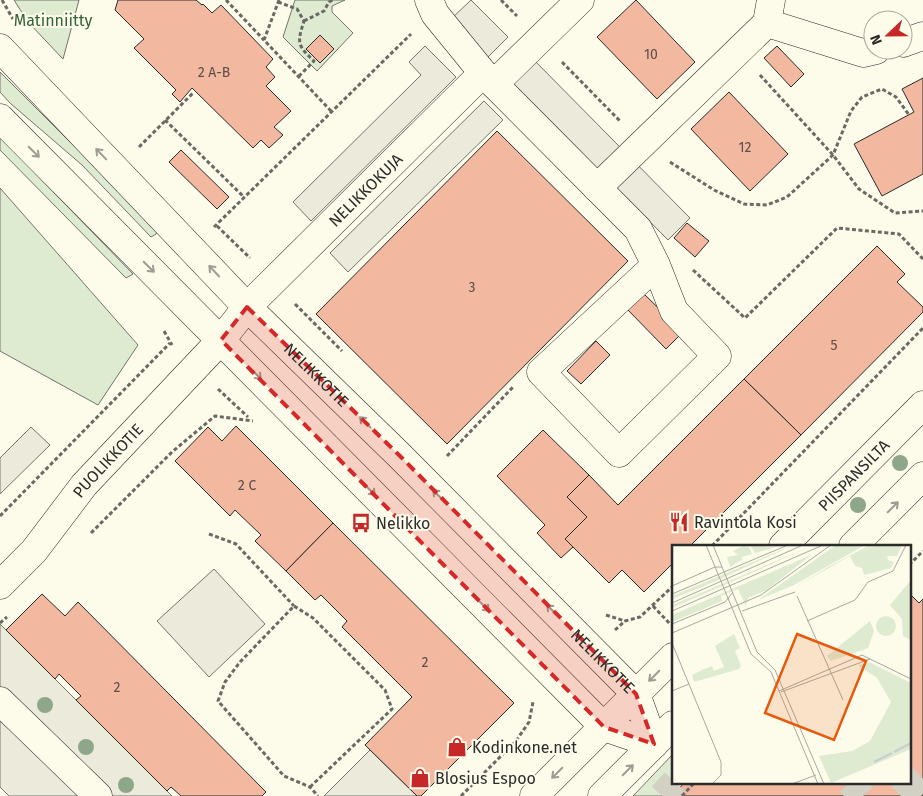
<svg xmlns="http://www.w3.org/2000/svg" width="923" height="796" viewBox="0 0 923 796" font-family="'Fira Sans',sans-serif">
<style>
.green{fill:#deebd1;stroke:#74746e}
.parking{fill:#eceadb;stroke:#74746e}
.building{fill:#f2b8a0;stroke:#2b2b2b}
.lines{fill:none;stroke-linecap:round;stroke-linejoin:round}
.minor-tunnel{stroke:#d3d1c4;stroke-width:28;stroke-dasharray:28 14;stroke-linecap:butt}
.minor-casing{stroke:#2b2b2b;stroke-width:29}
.major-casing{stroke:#2b2b2b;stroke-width:29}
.path{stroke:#6a6964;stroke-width:3;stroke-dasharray:4 2.5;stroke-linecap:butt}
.minor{stroke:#fdfbea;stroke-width:28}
.major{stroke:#fdfbea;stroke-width:28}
.tree{fill:#8ea78a}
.oneway{stroke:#9e9d94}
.marked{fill:#d62828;fill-opacity:0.2;stroke:#d62828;stroke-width:4;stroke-dasharray:10 6;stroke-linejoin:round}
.labels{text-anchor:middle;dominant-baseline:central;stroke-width:4;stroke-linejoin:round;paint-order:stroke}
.number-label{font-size:14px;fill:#5d4e48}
.park-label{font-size:16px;fill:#34623c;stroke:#fdfbea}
.street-label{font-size:16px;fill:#2b2b2b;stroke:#fdfbea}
.poi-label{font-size:16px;fill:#2b2b2b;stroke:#fdfbea;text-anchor:start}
.inset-river{fill:none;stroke:#c7d0d0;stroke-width:2.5}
.inset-road{fill:none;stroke:#a9a89e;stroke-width:1}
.view{fill:#e8590c;fill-opacity:0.15;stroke:#e8590c;stroke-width:2.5}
.inset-edge{fill:none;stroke:#2b2b2b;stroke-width:2.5}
</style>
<rect width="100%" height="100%" fill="#fdfbea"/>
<g class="green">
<path d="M14,0H79L63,59L28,22Z"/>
<path d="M295,0H345L332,6V12L353,33L317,71L283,37Z"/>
<path d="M0,72L158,230L156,234L151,237L82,165L10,103L0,92Z"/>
<path d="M0,137L133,274L126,278L0,150Z"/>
<path d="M0,188L138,345L98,405L0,351Z"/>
<path d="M673,754V782H675L661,796H633Z"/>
</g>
<g class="parking">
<path d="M471,0L508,37L487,58L450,20Z"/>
<path d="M425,46L456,77L311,221L293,202L421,75L409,62Z"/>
<path d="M532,58L690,218L668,240L510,80Z"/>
<path d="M484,101L503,120L348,272L330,253Z"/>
<path d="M31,427L50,445L0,494V458Z"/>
<path d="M214,569L265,624L209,677L157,621Z"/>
<path d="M0,624L172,796H9L0,787Z"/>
<path d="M370,750L417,796H324Z"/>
</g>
<g class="building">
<path d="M118,0H196L202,5L203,4L212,13L221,5L273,59L266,67L275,77L266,86L291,111L274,127L283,135L269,148L261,140L253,148L192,88L180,102L172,94L176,90L134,48L144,39L115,10Z"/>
<path d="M636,0L695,62L657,99L597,37Z"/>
<path d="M320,35L334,49L320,63L306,49Z"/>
<path d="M777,46L804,74L791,87L764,58Z"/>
<path d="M923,78V174L882,196L854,144L914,112L902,89Z"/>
<path d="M729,92L788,154L750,191L691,129Z"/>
<path d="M497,131L628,261L447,444L316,314Z"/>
<path d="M181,150L229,197L217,209L169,162Z"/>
<path d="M687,223L709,241L695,257L674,238Z"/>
<path d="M877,246L905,274L897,282L923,307V312L801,435L744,379Z"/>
<path d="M643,293L683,332L666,349L627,309Z"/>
<path d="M596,341L610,355L581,384L567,371Z"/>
<path d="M744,379L801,435L690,546H673V563L644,592L622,570L609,583L565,539L587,517L567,497L589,475L618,505Z"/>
<path d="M236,426L333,523L286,571L255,541L261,535L235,510L230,516L175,461L208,427L222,441Z"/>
<path d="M543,430L589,475L567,497L587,517L565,539L573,547L561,558L537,533L545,525L497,476Z"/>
<path d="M333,523L514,703L421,796H417L365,745L412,697L342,627L347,621L321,595L315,600L286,571Z"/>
<path d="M42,594L65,616L78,602L266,792L262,796H181L171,787L167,791L76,700L81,696L59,674L55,679L6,630Z"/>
<path d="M910,594L919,603L923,599V796H678L675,793L685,782H909Z"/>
</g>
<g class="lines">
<g class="minor-tunnel">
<path d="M850,782L863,796"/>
<path d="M662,796L675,782"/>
<path d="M901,796L923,774"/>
</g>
<defs>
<g id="minor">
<path d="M429,0L435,14L483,73L638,229L656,265L541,372L619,453L717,356L674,311L656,265"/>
<path d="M767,23L771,0"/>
<path d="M903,43L923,36"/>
<path id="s1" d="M0,48L247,307L400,456L636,694L654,744"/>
<path d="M494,84L580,0"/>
<path d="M0,118L604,727L654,744"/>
<path d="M597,188L767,23L863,53L876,50"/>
<path id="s2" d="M0,585L34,551L84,485L221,340L247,307L483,73"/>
<path d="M0,701L98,796"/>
</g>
<g id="major">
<path id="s3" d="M783,546L923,405"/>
<path d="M853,546L923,476"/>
<path d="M534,796L673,657"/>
<path d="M602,796L673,725"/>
</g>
</defs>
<use href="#minor" class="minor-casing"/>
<use href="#major" class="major-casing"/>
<g class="path">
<path d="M2,0L13,19"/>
<path d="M226,0L264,40"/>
<path d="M279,0L264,40L331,111"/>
<path d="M501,0L517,16"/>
<path d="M278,2L297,9L304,21C297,43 297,45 314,61L299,76"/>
<path d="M304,21L324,11L329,2L333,0"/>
<path d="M562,62L621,122"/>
<path d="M760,75L833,155L859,189L895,213L923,211"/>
<path d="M165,120L244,197"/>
<path d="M139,147L193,93"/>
<path d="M670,162L714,190L744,204L767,205L787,197L833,155L851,111L862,97L882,89L896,97L909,115"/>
<path d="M217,226L250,258"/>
<path d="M214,227L411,34"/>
<path d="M693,270L745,318L837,228L899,234L923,259"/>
<path d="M295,304L342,351"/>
<path d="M164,331L172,345"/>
<path d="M218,389L248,417"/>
<path d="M447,456L514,386"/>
<path d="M0,516L170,343"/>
<path d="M91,533L172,452L215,416L253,421"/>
<path d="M209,534L236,544L294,606"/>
<path d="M712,546L923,328"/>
<path d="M909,565L923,551"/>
<path d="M653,606L671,625"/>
<path d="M606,615L625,621"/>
<path d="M0,623L7,617"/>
<path d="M615,630L625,621L640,617L673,586"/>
<path d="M310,787L392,709L385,690L313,618L294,606L240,662L225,682L218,701L284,776L310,787L318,796"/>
<path d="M461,796L516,741L529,722L533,702"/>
<path d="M682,796L695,782"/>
</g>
<use href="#minor" class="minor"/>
<use href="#major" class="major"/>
</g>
<g class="tree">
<circle cx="900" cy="463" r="8"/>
<circle cx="858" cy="505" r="8"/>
<circle cx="45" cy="705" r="8"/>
<circle cx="86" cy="747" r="8"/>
<circle cx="126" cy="785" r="8"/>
</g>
<defs><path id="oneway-shaft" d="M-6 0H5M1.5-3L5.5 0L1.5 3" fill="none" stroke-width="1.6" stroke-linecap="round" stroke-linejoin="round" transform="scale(1.25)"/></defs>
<g class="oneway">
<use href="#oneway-shaft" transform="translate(34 152) rotate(45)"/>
<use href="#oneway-shaft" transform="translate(101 154) rotate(-134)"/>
<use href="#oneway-shaft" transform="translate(149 267) rotate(45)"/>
<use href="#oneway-shaft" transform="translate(214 271) rotate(-133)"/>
<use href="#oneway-shaft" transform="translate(256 374) rotate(45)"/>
<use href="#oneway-shaft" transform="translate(365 422) rotate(-136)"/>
<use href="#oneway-shaft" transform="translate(370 490) rotate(45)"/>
<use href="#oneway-shaft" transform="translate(438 495) rotate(-134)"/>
<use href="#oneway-shaft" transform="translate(893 507) rotate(-45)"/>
<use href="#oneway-shaft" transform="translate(484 606) rotate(45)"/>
<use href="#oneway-shaft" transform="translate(552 610) rotate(-135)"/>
<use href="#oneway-shaft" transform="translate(654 676) rotate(135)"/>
<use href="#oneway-shaft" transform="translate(628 770) rotate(-45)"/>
<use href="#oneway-shaft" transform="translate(557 773) rotate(135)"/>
</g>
<path class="marked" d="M247,307L400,456L636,694L654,744L604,727L221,340Z"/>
<defs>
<symbol id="restaurant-bare" viewBox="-9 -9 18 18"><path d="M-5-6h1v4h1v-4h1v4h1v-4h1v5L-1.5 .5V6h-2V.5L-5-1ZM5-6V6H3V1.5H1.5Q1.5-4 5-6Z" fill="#c62828" stroke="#fdfbea" stroke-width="2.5" paint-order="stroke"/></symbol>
<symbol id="bus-bare" viewBox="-9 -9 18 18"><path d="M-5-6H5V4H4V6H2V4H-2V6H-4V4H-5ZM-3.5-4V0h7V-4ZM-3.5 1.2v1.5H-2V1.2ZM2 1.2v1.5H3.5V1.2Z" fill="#c62828" stroke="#fdfbea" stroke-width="2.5" paint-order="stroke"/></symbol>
<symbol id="shop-bare" viewBox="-9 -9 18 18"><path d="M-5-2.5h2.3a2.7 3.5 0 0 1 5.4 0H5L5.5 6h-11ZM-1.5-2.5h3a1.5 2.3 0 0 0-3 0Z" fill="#c62828" stroke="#fdfbea" stroke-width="2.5" paint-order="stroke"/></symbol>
</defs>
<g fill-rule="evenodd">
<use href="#restaurant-bare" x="665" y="508" width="28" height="28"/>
<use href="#bus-bare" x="347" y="509" width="28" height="28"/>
<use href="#shop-bare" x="443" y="733" width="28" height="28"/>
<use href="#shop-bare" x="406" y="764" width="28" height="28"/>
</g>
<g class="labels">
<g class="number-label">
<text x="651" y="54">10</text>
<text x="214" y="72">2 A-B</text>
<text x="745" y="147">12</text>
<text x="472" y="287">3</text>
<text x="834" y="345">5</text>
<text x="247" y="485">2 C</text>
<text x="425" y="662">2</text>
<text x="117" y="687">2</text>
</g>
<g class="park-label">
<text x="53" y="20">Matinniitty</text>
</g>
<g class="street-label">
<text stroke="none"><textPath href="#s2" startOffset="539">NELIKKOKUJA</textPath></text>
<text stroke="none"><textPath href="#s1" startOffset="455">NELIKKOTIE</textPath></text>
<text stroke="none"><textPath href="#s2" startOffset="165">PUOLIKKOTIE</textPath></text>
<text stroke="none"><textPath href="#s3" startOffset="100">PIISPANSILTA</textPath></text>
<text stroke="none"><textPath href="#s1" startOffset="860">NELIKKOTIE</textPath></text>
</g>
<g class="poi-label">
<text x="694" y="522">Ravintola Kosi</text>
<text x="376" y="523">Nelikko</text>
<text x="472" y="747">Kodinkone.net</text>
<text x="435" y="778">Blosius Espoo</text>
</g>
</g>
<g transform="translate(672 545)">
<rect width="239" height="239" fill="#fdfbea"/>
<path d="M78,0L100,2L111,0L83,8ZM121,0L42,37L0,54V51ZM142,0L84,26L0,63V60ZM164,0H193L122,40L86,55ZM198,0H203L186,8L205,0H230L225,11H215L216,15L222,17L219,23L192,30L190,23L183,21L178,11L125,41L156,22ZM71,1L77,2L80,9L69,12L71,14L58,22L55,12L66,10L61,6ZM139,10L95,45L76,53L74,61L66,44L49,51L50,56L0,77V70ZM239,35V95L231,91L230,74L218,60ZM204 81a10 10 0 1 1 20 0a10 10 0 1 1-20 0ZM198,76L202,86L196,103L159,116L155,111ZM62,89L68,103L63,106L69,121L67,124L22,137L20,130L32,124L40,121L42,126L52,122L43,101ZM197,117L239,138V204L159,238L147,211L180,206L198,196L219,157L205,133L186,120Z" fill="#deebd1"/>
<path class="inset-river" d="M222,207L239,198M202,217L220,208"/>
<path class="inset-road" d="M34,0L79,109L99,127L146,239M41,0L85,107L103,125L152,239M0,41L43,22H50M0,49L116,0M125,51L171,155M0,58L131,0M0,66L151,0M70,66L123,47M135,76L183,55L196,37L221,26L234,0M0,79L53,57L61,47M0,88L89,50L159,0M0,98L49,217V230L40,239M0,146L17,139M107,146L190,110L239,134M109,147L198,114M120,239L144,230"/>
<path class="view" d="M125,89L194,116L162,195L93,168Z"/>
<rect width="239" height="239" class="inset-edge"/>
</g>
<g transform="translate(888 35) rotate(248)"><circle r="24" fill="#fdfbea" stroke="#a9a89e"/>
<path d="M0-4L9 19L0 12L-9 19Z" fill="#c62828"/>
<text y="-8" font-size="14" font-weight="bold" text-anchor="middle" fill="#2b2b2b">N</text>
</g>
</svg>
